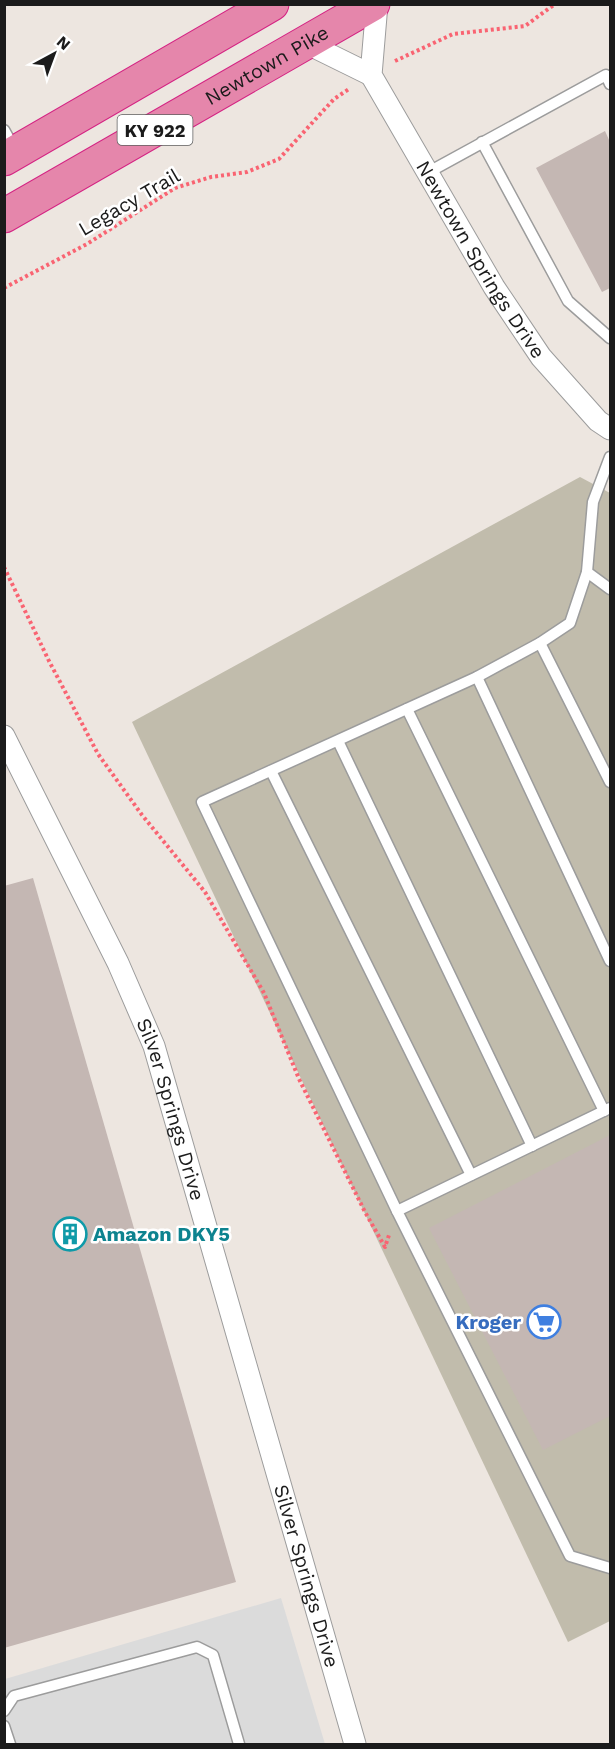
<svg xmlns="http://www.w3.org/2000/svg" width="615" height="1749" viewBox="0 0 615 1749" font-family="'Work Sans',sans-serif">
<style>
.construction{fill:#c1bcac}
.parking{fill:#dbdbdb}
.building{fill:#c4b7b3}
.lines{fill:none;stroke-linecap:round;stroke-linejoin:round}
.lane-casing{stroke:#9c9c9c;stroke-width:13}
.street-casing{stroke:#9c9c9c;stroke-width:23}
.highway-casing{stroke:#d42383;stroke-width:35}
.path{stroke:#f96472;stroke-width:4;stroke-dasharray:3 3;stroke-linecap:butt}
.lane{stroke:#fff;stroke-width:10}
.street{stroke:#fff;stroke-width:21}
.highway{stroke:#e586ab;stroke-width:33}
.labels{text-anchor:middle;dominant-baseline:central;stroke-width:5;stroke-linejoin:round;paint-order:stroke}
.shield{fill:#fff;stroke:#5f5f5f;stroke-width:1.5}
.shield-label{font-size:18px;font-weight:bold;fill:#1b1b1b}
.street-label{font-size:20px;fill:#1b1b1b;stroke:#fff}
.culture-label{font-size:20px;font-weight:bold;fill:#0d838f;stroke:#fff;text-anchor:start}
.shop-label{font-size:20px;font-weight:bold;fill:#366cbe;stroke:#fff;text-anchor:end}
</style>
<rect width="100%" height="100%" fill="#ede6e0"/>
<path class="construction" d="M580,477L610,493V1621L568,1642L132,722Z"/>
<path class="parking" d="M281,1598L325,1744H5V1679Z"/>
<g class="building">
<path d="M605,131L610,142V288L602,292L536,168Z"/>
<path d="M33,878L236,1582L4,1648V886Z"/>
<path d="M610,1135V1416L543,1450L429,1228Z"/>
</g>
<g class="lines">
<defs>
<g id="lane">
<path d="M4,130L14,148"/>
<path d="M482,142L568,301L610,338"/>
<path d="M427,173L606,75L610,84"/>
<path d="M610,457L593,502L587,572L610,589"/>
<path d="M540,643L610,782"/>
<path d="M477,677L610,961"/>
<path d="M407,709L604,1111"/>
<path d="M338,741L532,1146"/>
<path d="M271,771L471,1175"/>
<path d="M610,1108L397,1211L570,1556L610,1568"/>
<path d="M397,1211L202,802L477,677L540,643L570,623L587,572"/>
<path d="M4,1711L14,1696L197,1647L213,1655L239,1744"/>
<path d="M4,1726L10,1744"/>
</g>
<g id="street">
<path id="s1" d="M377,4L371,75L494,287L541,357L598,421L610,429"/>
<path d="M306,43L371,75"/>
<path id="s2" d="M4,736L118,963L154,1046L355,1744"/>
</g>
<g id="highway">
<path d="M4,159L272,4"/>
<path id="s3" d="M4,216L373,4"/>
</g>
</defs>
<use href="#lane" class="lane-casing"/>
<use href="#street" class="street-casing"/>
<use href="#highway" class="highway-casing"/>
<g class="path">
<path d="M395,61L453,34L525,26L555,4"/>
<path d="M4,288L87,244L175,188L211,177L247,172L279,159L334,99L349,89"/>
<path d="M4,567L49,661L98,754L142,815L205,892L264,993L299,1079L365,1212L385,1247L389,1235"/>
</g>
<use href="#lane" class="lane"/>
<use href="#street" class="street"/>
<use href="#highway" class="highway"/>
</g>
<defs>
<symbol id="building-ring" viewBox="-11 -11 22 22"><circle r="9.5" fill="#fff" stroke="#0f9aa8" stroke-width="1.5"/><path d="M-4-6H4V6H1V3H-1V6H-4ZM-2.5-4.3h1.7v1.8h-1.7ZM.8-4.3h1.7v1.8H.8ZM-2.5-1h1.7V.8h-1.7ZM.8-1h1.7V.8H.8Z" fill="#0f9aa8"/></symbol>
<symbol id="supermarket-ring" viewBox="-11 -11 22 22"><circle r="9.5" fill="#fff" stroke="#3f7fe0" stroke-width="1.5"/><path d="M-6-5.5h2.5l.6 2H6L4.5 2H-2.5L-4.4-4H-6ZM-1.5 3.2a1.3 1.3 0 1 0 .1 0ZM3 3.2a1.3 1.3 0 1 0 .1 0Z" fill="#3f7fe0"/></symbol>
</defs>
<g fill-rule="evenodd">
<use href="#building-ring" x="51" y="1215" width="38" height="38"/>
<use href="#supermarket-ring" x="525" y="1303" width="38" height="38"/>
</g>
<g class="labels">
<rect class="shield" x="117.5" y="115" width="75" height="30" rx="4.5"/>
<g class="shield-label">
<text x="155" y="130">KY 922</text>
</g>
<g class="street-label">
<text stroke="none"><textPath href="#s3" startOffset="303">Newtown Pike</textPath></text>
<text transform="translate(129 202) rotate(-30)">Legacy Trail</text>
<text stroke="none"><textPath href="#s1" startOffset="286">Newtown Springs Drive</textPath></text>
<text stroke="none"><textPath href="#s2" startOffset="410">Silver Springs Drive</textPath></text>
<text stroke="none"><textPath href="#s2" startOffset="896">Silver Springs Drive</textPath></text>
</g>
<g class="culture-label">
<text x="93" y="1234">Amazon DKY5</text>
</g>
<g class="shop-label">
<text x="521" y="1322">Kroger</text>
</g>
</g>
<rect width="615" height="1749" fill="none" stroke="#1b1b1b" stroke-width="12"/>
<g transform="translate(54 54) rotate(41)" stroke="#ffffff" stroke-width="4.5" paint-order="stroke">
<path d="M0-4.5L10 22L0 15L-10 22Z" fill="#1b1b1b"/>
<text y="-9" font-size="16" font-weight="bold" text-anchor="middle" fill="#1b1b1b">N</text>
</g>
</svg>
